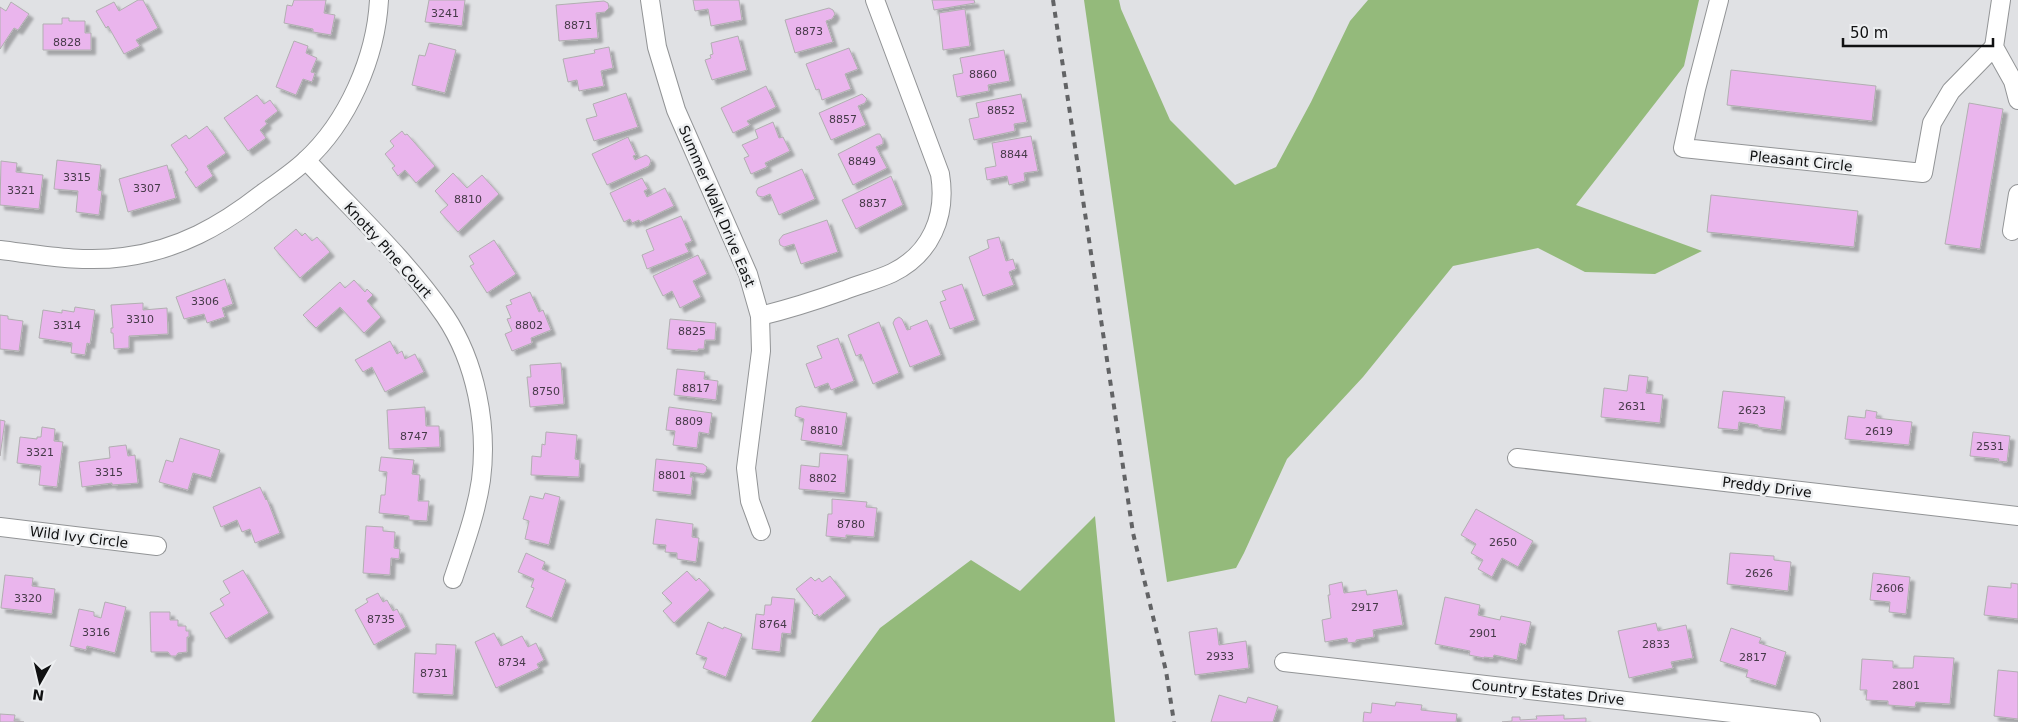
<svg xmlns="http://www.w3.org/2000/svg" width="2018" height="722" viewBox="0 0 2018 722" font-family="'DejaVu Sans',sans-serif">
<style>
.forest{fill:#94ba7b}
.building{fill:#eab5ed;stroke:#b1afb1;filter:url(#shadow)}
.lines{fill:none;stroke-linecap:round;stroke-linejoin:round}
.minor-casing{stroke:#929496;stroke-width:20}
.minor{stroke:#fff;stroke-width:18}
.rail{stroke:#626365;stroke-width:4;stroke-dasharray:6 6;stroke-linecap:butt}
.labels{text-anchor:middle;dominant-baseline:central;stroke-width:5;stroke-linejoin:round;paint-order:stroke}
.number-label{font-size:11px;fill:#463a49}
.street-label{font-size:14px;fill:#101112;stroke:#edeff1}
</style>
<defs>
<filter id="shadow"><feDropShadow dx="4.5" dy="4.5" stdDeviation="1" flood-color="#0004"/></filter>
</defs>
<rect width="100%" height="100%" fill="#e0e1e4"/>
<g class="forest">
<path d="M1084,0H1119L1121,9L1170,120L1235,185L1276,167L1311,102L1350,21L1368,0H1699L1684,66L1576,205L1702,251L1655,274L1585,272L1538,248L1453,266L1363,377L1287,459L1244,553L1236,568L1167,582Z"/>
<path d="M1095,516L1115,722H811L880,628L971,560L1020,591Z"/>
</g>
<g class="building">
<path d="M138,0H143L158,28L136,40L140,46L124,54L108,26L106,28L96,11L114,2L119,11Z"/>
<path d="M294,0H326L324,13L335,15L331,35L313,32V29L284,23L287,5L292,6Z"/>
<path d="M429,0H465L462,26L425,22Z"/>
<path d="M693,0H739L742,20L711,26L708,9L695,11Z"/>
<path d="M932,0H974L975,3L934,10Z"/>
<path d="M604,1L608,3L609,8L605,12L596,13L598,38L559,41L556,5Z"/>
<path d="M11,2L29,14L18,30L14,28L0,49V7L6,11Z"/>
<path d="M829,8L833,10L835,14L832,19L826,21L833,42L795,53L785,20Z"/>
<path d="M965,9L970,46L943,50L939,13Z"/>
<path d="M62,18H69V21H85V33H91V50H43V24H62Z"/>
<path d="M738,36L747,70L712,80L705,60L711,58L710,55L713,54L711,43Z"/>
<path d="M294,41L308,46L306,53L317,58L311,72L315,73L312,82L303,79L296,95L276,87Z"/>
<path d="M429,43L456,50L445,93L412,85L419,55L425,56Z"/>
<path d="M609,47L613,68L601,71L604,86L579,91L577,80L568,82L563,59L595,53L594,50Z"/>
<path d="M849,48L858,69L845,74L851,89L822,100L819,89L816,90L806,64Z"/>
<path d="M1004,50L1010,81L988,85L989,91L957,97L953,75L963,73L960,58Z"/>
<path d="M1731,70L1876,86L1872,121L1727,105Z"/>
<path d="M766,86L776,107L747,121L750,125L733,133L721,108Z"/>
<path d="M626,93L638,127L594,141L586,119L597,116L593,104Z"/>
<path d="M862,94L867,99L865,103L858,106L866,125L831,140L819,113Z"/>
<path d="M1021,94L1027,122L1014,124L1015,131L974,140L969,119L979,117L976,103Z"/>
<path d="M257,95L264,104L270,100L278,111L265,121L267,124L260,130L266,138L248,151L224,118Z"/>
<path d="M1969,103L2003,109L1980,249L1945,244Z"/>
<path d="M773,122L779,138L783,137L790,151L765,163L767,167L751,174L744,158L749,156L742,145L758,138L755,130Z"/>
<path d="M207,126L226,153L207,166L213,176L196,188L185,172L188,170L171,145L186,135L189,139Z"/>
<path d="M402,131L405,135L407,134L435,166L416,183L405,170L398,176L392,168L395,166L385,154L394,146L390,141Z"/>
<path d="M877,134H880L883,140V144L876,147L887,168L853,185L838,154Z"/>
<path d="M1031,136L1038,171L1024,173L1025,181L1009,185L1007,176L987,180L985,168L996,166L992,143Z"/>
<path d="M628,137L636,155L633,156L635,160L646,155L649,157L651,161L649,166L607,185L592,154Z"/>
<path d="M57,160L101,165L98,190L102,191L99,215L76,212L78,191L54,189Z"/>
<path d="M1,161L17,163L16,172L43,175L39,209L0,205Z"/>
<path d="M167,165L176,198L128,212L119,179Z"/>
<path d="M802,169L815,199L779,215L770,194L763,197L758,196L756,192L758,188Z"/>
<path d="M453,173L467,188L482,175L499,194L458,232L440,212L448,205L435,191Z"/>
<path d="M891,176L903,205L856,229L842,200Z"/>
<path d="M642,178L648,189L644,191L647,197L665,188L674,206L640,222L639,220L632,223L630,219L624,222L610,193Z"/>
<path d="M1711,195L1858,211L1854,247L1707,232Z"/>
<path d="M681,216L692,241L685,244L689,252L647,269L642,255L654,250L646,230Z"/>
<path d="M827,220L838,252L801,264L794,244L784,247L780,245L779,240L783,235Z"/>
<path d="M296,229L302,236L305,233L312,241L317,237L330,252L300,278L274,248Z"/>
<path d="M999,237L1006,261L1013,259L1016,269L1009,272L1014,285L983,296L969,257L989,248L987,240Z"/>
<path d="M494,240L516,274L487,293L470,266L474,264L469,256Z"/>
<path d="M698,255L707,274L693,281L701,297L680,308L672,291L663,296L653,276Z"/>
<path d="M225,279L233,304L222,308L225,317L207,323L204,314L184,319L176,297Z"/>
<path d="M354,280L365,292L367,289L373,295L367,301L381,317L364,333L340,307L316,328L303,315L340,282L345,288Z"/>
<path d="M962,284L975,320L950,329L940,302L946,300L942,291Z"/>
<path d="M530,292L539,312L543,310L551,330L531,338L532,343L512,351L505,334L512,331L507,319L511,318L506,306L512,304L510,300Z"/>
<path d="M143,303V310L167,308L168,334L129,336V348L114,349L113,333H111V328H113L111,305Z"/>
<path d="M75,307L95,310L90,344L87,343L85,355L71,353L72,343L39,338L43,310L62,313V310L74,312Z"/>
<path d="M0,315L8,316V319L23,321L19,351L0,349Z"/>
<path d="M899,317L902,319L907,330L911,329L910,327L927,320L941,355L910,367L893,323L895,319Z"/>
<path d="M670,319L716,323L715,340H705L704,349H698V351L667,349Z"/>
<path d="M879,322L899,373L873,384L861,354L856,356L848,335Z"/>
<path d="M838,338L854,381L831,390L828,383L815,388L806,364L822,358L817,346Z"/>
<path d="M390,341L397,354L402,351L405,359L415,354L424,372L385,392L372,367L363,372L355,360Z"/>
<path d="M561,363L564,404L530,407L527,377H531L530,365Z"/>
<path d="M677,369L705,372L704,379L718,381L716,400L674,395Z"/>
<path d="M1629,375L1648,377L1646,393L1663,395L1660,423L1601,417L1604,388L1627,391Z"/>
<path d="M1723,391L1785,397L1781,430L1758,427V425L1739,422L1738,430L1718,428Z"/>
<path d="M801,406L847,413L842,446L801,440L804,419L795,416L796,408Z"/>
<path d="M425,407L426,426H439L440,447L389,449L387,410Z"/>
<path d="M669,407L712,413L709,434L699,432L697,448L673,445L675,431L666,430Z"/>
<path d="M1866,410L1877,412L1876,418L1912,422L1909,445L1845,439L1848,416L1865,418Z"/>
<path d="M0,420L5,421L0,456Z"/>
<path d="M42,427L55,429L54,441L63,442L57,487L39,485L41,466L17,463L20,437L37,439V437H41Z"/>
<path d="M546,432L577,435L575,459L580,460L579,477L531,475L532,456L541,457L542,444L545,445Z"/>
<path d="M1973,432L2010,436L2007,462L1998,461L1999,459L1970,456Z"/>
<path d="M180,438L220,450L211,478L193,473L188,490L159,482L166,460L173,462Z"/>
<path d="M126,445L128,456L135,455L138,483L112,485V483L82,487L79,462L110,458L109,447Z"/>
<path d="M820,453L848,455L845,493L799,489L801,465L819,467Z"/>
<path d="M381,457L414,460L412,474L420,475L418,501H429L427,521L409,520V516L379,513L381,495H385L387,472L379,471Z"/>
<path d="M656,459L703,464L707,467L706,472L703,474L691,472L690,477H693L691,495L653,491Z"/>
<path d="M260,487L266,500L267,499L280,533L255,543L250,529L242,532L237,520L221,527L213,507Z"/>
<path d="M545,493L560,497L549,545L525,539L529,521L523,519L530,496L543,499Z"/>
<path d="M832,499L867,502L866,507L877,508L874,537L846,535V538L826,536L828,514H832Z"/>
<path d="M1476,509L1533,541L1518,567L1502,558L1492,577L1478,569L1483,560L1471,553L1476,544L1461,535Z"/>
<path d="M656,519L693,524L692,537L699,538L696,562L677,559V553L665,552L666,545L653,544Z"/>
<path d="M366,526L383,527V531L395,532L394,548L400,549L399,559L391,558L390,575L363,573Z"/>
<path d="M526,553L545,562L542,569L566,580L552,618L526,607L534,588L531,587L534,579L518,572Z"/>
<path d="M1730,553L1774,556V560L1791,562L1788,591L1727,584Z"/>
<path d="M243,570L269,613L226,639L210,613L224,605L220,599L230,593L223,581Z"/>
<path d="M687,571L696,581L699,578L710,590L674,623L663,611L672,603L662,593Z"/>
<path d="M1873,573L1910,577L1906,614L1889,612L1890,602L1870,600Z"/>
<path d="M5,575L33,578L32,586L55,589L52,614L1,608Z"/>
<path d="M830,576L846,596L819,617L817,614L815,616L812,613L813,611L796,589L811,577L815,581L819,578L822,582Z"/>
<path d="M1342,582L1344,593L1366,590L1367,595L1397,590L1403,625L1373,630L1374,637L1356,640V642L1348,643L1347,638L1325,642L1322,620L1331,618L1328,595H1330L1329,585Z"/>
<path d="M2011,583L2018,584V619L1984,615L1988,586L2011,588Z"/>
<path d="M378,593L383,602L387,600L393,611L397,609L406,627L374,645L355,610L368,602L366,599Z"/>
<path d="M772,597L795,599L791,634L782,633L780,652L752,649L756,614L764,615L765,605H771Z"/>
<path d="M1445,597L1480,605L1478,615L1500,620L1501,616L1531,622L1526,645L1520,643L1517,660L1494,655L1493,658L1484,657V658L1469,655L1470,651L1435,644Z"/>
<path d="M105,602L126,607L115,653L87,646L86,650L70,646L79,609L94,612V616L101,618Z"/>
<path d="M150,612H170V620H178V626H186V631H189V637H187V652L178,653L176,656H171L168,652H151Z"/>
<path d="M708,622L723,629L724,627L742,634L726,677L703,668L707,658L696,654Z"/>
<path d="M1656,623L1658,631L1686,625L1693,658L1671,662L1673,668L1629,678L1618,631Z"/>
<path d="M1217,628L1219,645L1246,641L1249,668L1195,675L1189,632Z"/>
<path d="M1731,628L1761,638L1759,643L1786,652L1776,686L1746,677L1748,670L1720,661Z"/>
<path d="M494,633L501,646L522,636L528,647L536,643L544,660L537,664L539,668L496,688L475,642Z"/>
<path d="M436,644L456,645L453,695L413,693L415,653L436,654Z"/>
<path d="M1914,656L1954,658L1950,704L1916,702L1915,707L1888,705V701L1866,700L1867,690H1860L1862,659L1893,661V668H1913Z"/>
<path d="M1998,670L2018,672V719L1994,716Z"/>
<path d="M1219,695L1246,703L1248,697L1278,706L1273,722H1211Z"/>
<path d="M1396,702L1422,705L1421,710L1457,714L1456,722H1363L1364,712L1371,713L1372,703L1395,706Z"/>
<path d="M0,714L15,715L14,721L24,722H0Z"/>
<path d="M1564,715V719L1586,718V722H1502L1512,721V717H1520V720L1537,719L1536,716Z"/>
</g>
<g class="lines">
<defs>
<g id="minor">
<path d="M650,0L657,47L676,110L748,274L760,316L761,351L746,468L750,501L761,531"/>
<path d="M1719,0L1696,89L1683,148L1923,173L1932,123L1951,91L1994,47"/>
<path d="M2001,0L1994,47L2013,81L2018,100"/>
<path d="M306,160C353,211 406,259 445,316C476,362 488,426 481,480C476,514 464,546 453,579"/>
<path d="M2012,231L2018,194"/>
<path d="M0,250C41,255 83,263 124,257C178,250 221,226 263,193C277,183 292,173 305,161C348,122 376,57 379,0"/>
<path d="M760,316C789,309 817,300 845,290C860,284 877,280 892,273C931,254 947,216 940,174L875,0"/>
<path d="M1517,458L2018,516"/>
<path d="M0,527L157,546"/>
<path d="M1284,662L1811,722"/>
</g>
</defs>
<use href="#minor" class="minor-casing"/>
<use href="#minor" class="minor"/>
<path class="rail" d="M1053,0L1133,533L1166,671L1174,722"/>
</g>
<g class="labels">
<g class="number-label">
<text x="445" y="13">3241</text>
<text x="578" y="25">8871</text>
<text x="809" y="31">8873</text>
<text x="67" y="42">8828</text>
<text x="983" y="74">8860</text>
<text x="1001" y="110">8852</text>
<text x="843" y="119">8857</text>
<text x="1014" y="154">8844</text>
<text x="862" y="161">8849</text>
<text x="77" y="177">3315</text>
<text x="147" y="188">3307</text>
<text x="21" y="190">3321</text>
<text x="468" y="199">8810</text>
<text x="873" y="203">8837</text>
<text x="205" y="301">3306</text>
<text x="140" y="319">3310</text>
<text x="67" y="325">3314</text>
<text x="529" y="325">8802</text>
<text x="692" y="331">8825</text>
<text x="696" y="388">8817</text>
<text x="546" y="391">8750</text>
<text x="1632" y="406">2631</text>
<text x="1752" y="410">2623</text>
<text x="689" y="421">8809</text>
<text x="824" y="430">8810</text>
<text x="1879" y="431">2619</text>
<text x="414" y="436">8747</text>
<text x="1990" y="446">2531</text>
<text x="40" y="452">3321</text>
<text x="109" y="472">3315</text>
<text x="672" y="475">8801</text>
<text x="823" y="478">8802</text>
<text x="851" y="524">8780</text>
<text x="1503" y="542">2650</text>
<text x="1759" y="573">2626</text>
<text x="1890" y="588">2606</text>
<text x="28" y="598">3320</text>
<text x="1365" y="607">2917</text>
<text x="381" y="619">8735</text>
<text x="773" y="624">8764</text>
<text x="96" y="632">3316</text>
<text x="1483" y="633">2901</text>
<text x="1656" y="644">2833</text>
<text x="1220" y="656">2933</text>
<text x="1753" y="657">2817</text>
<text x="512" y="662">8734</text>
<text x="434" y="673">8731</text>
<text x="1906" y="685">2801</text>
</g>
<g class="street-label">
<text transform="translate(1801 161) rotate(6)">Pleasant Circle</text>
<text transform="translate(717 206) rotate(67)">Summer Walk Drive East</text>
<text transform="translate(388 250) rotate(48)">Knotty Pine Court</text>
<text transform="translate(1767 487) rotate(7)">Preddy Drive</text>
<text transform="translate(79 537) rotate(7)">Wild Ivy Circle</text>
<text transform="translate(1548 692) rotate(6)">Country Estates Drive</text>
</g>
</g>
<g transform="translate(40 682) rotate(188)" stroke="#edeff1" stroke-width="4" paint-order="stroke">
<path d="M0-4L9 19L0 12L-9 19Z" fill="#101112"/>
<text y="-8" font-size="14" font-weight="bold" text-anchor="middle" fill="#101112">N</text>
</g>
<path d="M1843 38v8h150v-8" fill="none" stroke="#101112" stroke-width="2.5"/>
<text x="1850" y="38" font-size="15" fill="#101112" stroke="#edeff1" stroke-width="4" paint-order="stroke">50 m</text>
</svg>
